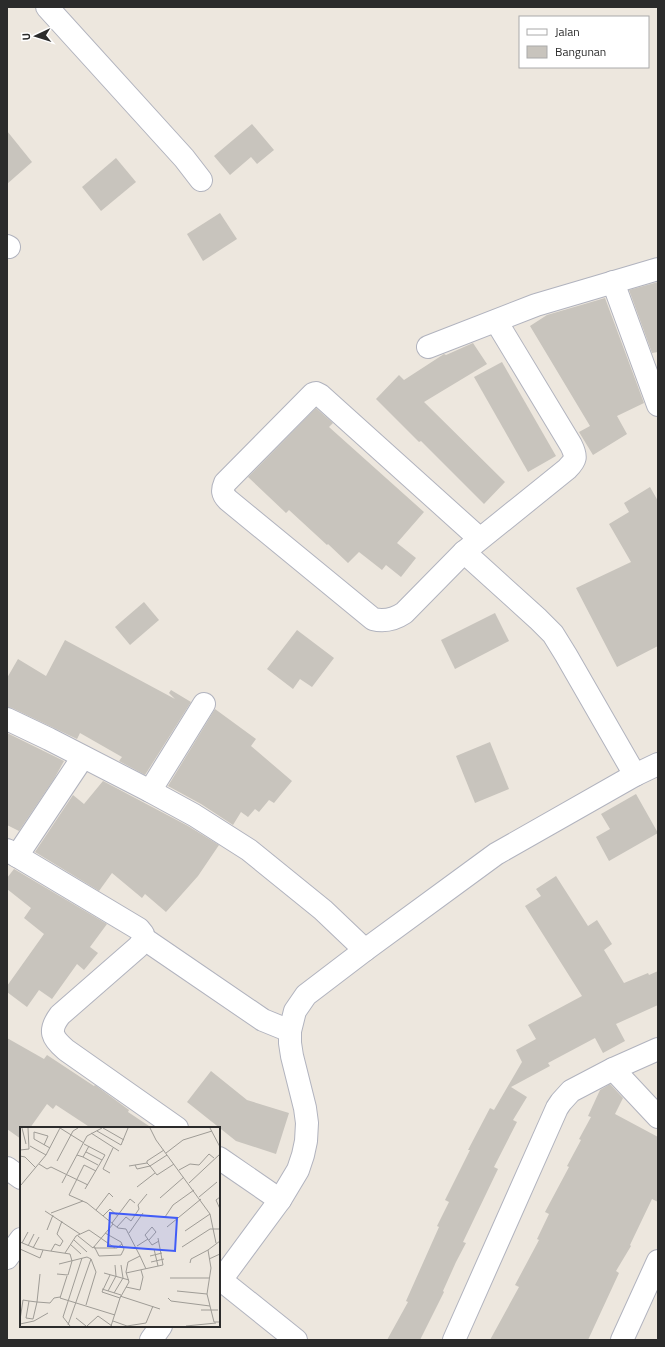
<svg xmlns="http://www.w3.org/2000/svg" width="665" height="1347" viewBox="0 0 665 1347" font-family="'Titillium Web',sans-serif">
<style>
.building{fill:#c8c4bd}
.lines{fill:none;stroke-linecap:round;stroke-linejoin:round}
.street-casing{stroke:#b1b3be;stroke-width:24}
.street{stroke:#fff;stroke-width:22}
.inset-road{fill:none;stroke:#9f9c96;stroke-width:1}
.view{fill:#415cf7;fill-opacity:0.15;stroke:#415cf7;stroke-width:2}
.inset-edge{fill:none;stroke:#2b2b2b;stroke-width:2}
</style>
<rect width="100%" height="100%" fill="#ede7de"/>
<g class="building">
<path d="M252,124L274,150L257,164L251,157L230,175L214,156Z"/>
<path d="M7,131L32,162L7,184Z"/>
<path d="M116,158L136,182L101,211L82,187Z"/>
<path d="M220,213L237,239L203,261L187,234Z"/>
<path d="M658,282V352L652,353L629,290Z"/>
<path d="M605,298L644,403L617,416L627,434L593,455L579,432L590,426L530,326L547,315Z"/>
<path d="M473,343L487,364L424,402L505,482L484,504L421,441L419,442L376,399L399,375L404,380L444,354L446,355Z"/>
<path d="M502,362L556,456L528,472L474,377Z"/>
<path d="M316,408L333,423L329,427L424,512L397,543L416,558L401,577L386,565L382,570L359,552L348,563L328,544L327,545L289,510L286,513L248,477Z"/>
<path d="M650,487L658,501V646L617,667L576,588L631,562L609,524L629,512L624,503Z"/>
<path d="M144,602L159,620L130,645L115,627Z"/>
<path d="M495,613L509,641L455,669L441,640Z"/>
<path d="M297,630L334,658L312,687L300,679L293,689L267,669Z"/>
<path d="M65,640L175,699L169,693L171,690L191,702L145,775L119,761L122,757L80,733L77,739L12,708L7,707V678L18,659L46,676Z"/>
<path d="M215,709L256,739L251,746L292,781L274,803L269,800L259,812L255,809L248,817L241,812L233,825L201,804L168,786Z"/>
<path d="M7,733L64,761L54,779L19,831L7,825Z"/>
<path d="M490,742L509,789L475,803L456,756Z"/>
<path d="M103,781L188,826L219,845L198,876L166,912L145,894L142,898L112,873L99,891L35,852L73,795L84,804Z"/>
<path d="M636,794L658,833L609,861L596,837L610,829L601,814Z"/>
<path d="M14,869L107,924L90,947L98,953L84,970L77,964L52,999L39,990L27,1007L7,992V986L44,934L24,918L31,908L7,889V878Z"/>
<path d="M556,876L588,926L597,920L612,944L604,950L624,983L648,973L649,975L658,971V1005L616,1024L625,1041L603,1053L595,1038L548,1063L550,1066L511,1087L527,1097L513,1120L517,1122L494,1167L498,1169L463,1242L466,1243L456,1262L443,1291L444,1292L420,1340H387L408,1302L406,1301L439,1227L437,1226L449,1202L445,1200L470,1150H468L490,1108L494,1110L522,1062L516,1050L536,1039L528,1025L582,996L525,906L541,896L536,889Z"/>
<path d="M7,1038L44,1059L47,1055L94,1086L95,1085L129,1110L128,1112L152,1128H91L56,1105L53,1109L47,1104L30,1128H21V1139L7,1129Z"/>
<path d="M211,1071L247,1100L289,1113L276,1154L236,1141L187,1102Z"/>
<path d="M610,1084L623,1098L615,1114L658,1137V1202L652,1199L630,1245L631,1246L616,1271L619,1273L588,1340H490L519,1287L515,1285L539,1240L537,1239L549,1214L545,1212L569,1167L567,1166L581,1140L579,1139L591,1117L588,1116L600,1090Z"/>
</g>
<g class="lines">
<defs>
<g id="street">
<path d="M47,7L184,158L201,180"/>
<path d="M7,246L9,247"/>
<path d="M613,282L658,405"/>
<path d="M428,347L536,305L658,269"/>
<path d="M480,539L320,395L316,393L313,394L225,483C222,490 222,494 228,500L373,619C385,622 395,619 404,613L464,552L567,469C576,460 577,457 571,445L496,321"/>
<path d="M464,552L538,619L553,634L566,655L635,775"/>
<path d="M7,719L49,739L150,791L194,815L249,850L323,910L365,950"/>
<path d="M150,791L204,704"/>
<path d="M7,850L139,929L143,934L142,942L138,947L60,1015C48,1031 52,1038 66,1050L177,1128"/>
<path d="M17,856L83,757"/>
<path d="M143,938L263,1020L290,1031"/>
<path d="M613,1069L658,1117"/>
<path d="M219,1158L280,1200"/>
<path d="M7,1168L21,1178"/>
<path d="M7,1258L21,1239"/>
<path d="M221,1280L296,1340"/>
<path d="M219,1281L221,1280L280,1200L298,1170L303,1155L306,1141L307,1123L305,1108L292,1056L290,1043V1031L295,1011L306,995L365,950L496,854L635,775L658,764"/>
<path d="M151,1340L161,1326"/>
<path d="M454,1340L557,1108L561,1102L571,1091L613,1069L658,1049"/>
<path d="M622,1340L658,1261"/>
</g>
</defs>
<use href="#street" class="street-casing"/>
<use href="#street" class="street"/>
</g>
<g transform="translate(20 1127)">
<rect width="200" height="200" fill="#ede7de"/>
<path class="inset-road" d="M2,1L6,17M40,1L64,16M83,1L104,13M130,1L136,13L190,87L196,116M190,1L200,20M77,4L101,18L108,1M71,6L99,24M64,17L85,28L65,62M24,18L28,9L14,5V12L30,21M10,19L26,28M0,23L9,22L8,1M144,23L127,34V36L130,39L147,28M66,25L82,33M146,26L163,13L192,4M57,28L63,30L69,19M0,29L5,30L16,41M63,30L78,38M37,34L53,4L58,1M19,37L27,42L31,40L68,58M115,38L117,42L130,39L137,48L154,37M109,39L127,36M159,43L170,37L179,38L189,27L194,31M76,44L64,38L49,68L67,76L98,101L106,102L120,129L108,135L106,145L109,155L100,171L91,199M90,46L83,42L93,21M42,56L67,9L82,1M169,56L200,27M1,58L26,28L40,1M117,60L135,46M179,70L197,55M200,70L196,73L200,82M140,71L164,50M76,83L89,66L93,70M25,84L60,107M31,86L63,74M83,89L90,82L98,89M145,90L153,78L174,63M92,96L110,72L115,76M97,100L106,90L111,94L119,82L118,78L127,67M147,100L181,72M27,103L33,88M165,104L190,87M109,106L123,86M58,109L73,121L93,97M54,113L67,125M129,113L136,105L132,100L125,108L132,118L139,114M200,114L188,123L191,141L187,167L194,195H200M0,115L17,122L50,127L52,134L48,148L37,147M2,116L8,105M50,117L61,127M8,119L14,107M74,119L79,129L101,128L104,122L101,115L85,106M117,119L128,112M162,120L190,102H200M13,121L19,110M74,121H97L102,117M0,122L20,131L23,123M134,122L138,139M31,124L35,117L40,119L43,114L37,107L42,94M45,126L56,109L69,103L95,121M120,129L126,142M130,129L142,126M189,132L200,127M131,135L144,132M170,136L171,132L188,123M39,137L67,130L71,132L76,145L66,178M84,146L109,153M106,146L143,138L138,111M20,147L17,175L30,176L34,171L40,170M90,148L82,165L100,171M47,149L40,171L95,188M150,151H189M106,160L120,163L123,150L121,143M82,162L101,168M88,164L96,149L95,138M157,164L187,167M94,166L103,151L101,138M100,169L140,182M148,171L151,174L190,179M181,183H198M56,191L66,199M0,193L3,173L9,174L17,175L13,192L6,191L9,174M93,194L107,199L126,196L133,179M0,197L14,194L28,186M48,198L71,132M50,199L43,190L62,131M67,199L78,189L92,199M166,199L196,196"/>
<path class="view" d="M90,86L157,91L155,124L88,119Z"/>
<rect width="200" height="200" class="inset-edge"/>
</g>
<rect width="665" height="1347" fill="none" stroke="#2b2b2b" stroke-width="16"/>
<rect x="519" y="16" width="130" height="52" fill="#ffffff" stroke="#aaaaaa"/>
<rect x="527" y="29" width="20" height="6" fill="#ffffff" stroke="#aaaaaa"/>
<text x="555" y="36" font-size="12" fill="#2b2b2b">Jalan</text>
<rect x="527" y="46" width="20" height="12" fill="#c8c4bd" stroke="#aaaaaa"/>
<text x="555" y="56" font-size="12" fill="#2b2b2b">Bangunan</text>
<g transform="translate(36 36) rotate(266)" stroke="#ffffff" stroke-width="3" paint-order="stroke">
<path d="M0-3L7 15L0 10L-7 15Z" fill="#2b2b2b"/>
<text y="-6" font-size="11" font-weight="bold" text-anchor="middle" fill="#2b2b2b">U</text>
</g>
</svg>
